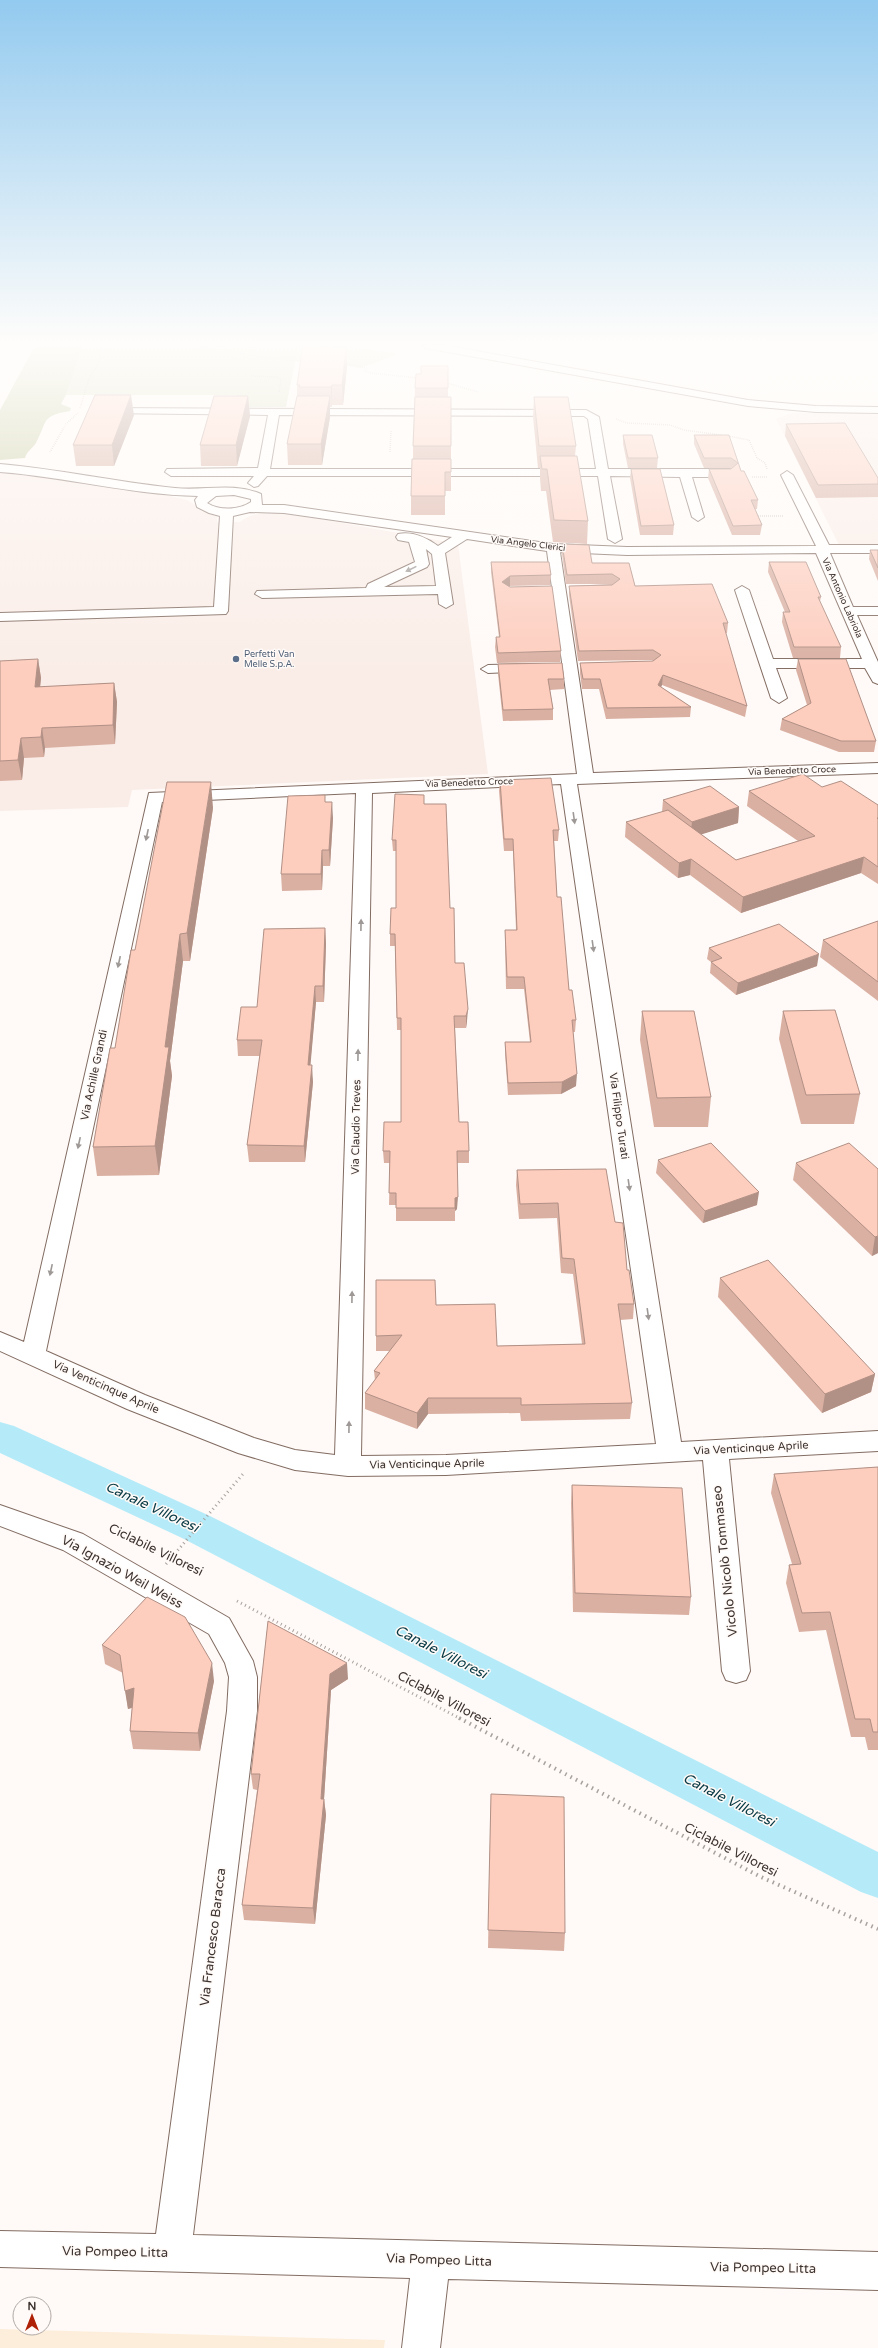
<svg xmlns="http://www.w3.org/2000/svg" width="878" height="2348" viewBox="0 0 878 2348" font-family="'Varela Round',sans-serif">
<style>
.built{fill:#faede7}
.education{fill:#fdeedb}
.green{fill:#d7dab9}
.forest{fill:#c7ca9f}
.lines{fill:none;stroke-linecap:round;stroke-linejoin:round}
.canal{fill:#b5ebf9;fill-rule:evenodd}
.minor-casing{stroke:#826c62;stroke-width:2}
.path-far2{stroke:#a8a19e;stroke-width:1.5;stroke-dasharray:0.5 1.5;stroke-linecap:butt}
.path-far1{stroke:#a8a19e;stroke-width:3;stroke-dasharray:1 3.5;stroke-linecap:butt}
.path{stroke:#a8a19e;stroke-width:4;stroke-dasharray:1.5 4.5;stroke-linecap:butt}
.minor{fill:#fff;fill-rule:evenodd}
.wall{fill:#dab0a3}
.shaded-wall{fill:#b19085}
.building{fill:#fdcdbe;stroke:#b19085}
.oneway{fill:#9e9997}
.service-dot{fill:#5c6f8a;stroke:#fffaf7;stroke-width:1.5}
.labels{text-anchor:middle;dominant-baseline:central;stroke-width:3;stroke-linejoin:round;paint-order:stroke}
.far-street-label{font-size:9px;fill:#3d332f;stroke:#fffaf7}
.far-service-label{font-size:9px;fill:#4e5e75;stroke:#fffaf7;text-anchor:start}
.street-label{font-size:11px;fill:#3d332f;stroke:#fffaf7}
.near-street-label{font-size:13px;fill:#3d332f;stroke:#fffaf7}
.near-water-label{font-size:14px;font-style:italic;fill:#073944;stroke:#fffaf7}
</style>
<rect width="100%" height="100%" fill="#fffaf7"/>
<g class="built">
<path d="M791,413H878V545H839L776,419Z"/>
<path d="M0,472L35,474L170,496L187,500L202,509L214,513L217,515V522H239L250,516L261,513H288L458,544L488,774L132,790L128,807L0,811Z"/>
</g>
<path class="education" d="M0,2329L385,2340L384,2348H0Z"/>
<path class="green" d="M83,345H350L398,354L360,368L329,362L295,361L286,407H235L237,395H66Z"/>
<path class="forest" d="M42,345H83L66,395L61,404L71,408L70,411C41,416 48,420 36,443C32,449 27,451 25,458L0,460V410L34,348Z"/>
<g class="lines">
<path class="canal" d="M0,1422L14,1426L210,1516L878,1852V1898L861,1892L182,1538L0,1453Z"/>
<defs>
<g id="minor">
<path d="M420,345H443L748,400L816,406L878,407V413L816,412L748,406L425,348Z"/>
<path d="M103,408L586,410L599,417L608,469H730L736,473L730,477H692L704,517L698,521L692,517L680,477L610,476L622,539L615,543L608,539L598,476H267L258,486L254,487L248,483L254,476H171L165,472L167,469L258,468L268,415L99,413L97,411ZM279,415L584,416L588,419L596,469H270Z"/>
<path d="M0,464C59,469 116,482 175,488C204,491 234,482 261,494L262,505H284L553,544L627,547L816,546L781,475L787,471L793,475L829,545H878V553H830L853,607H878V615H857L878,662V684L873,682L865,668H776L787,698L779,703L771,698L735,590L742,586L749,590L773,659H862L816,553L627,555L560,552L593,773L878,763V773L577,784L681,1442L878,1431V1451L729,1459L750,1671L746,1680L736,1683L726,1680L722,1671L703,1460L446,1475L348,1476L295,1470L238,1453L127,1409L0,1351V1332L24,1342L149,793L577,774L547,551L467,539L445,553L453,604L446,608L439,604L438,594L262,598L255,594L257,591L366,588L368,584L415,562L409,542L398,540L396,537L398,534C413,531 427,538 438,546L452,537L284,513L250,512L233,516L228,611L226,614L0,621V613L214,607L220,516L209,513L197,507L195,500L198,496C132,495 66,477 0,472ZM234,495L251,499V502C239,510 220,511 207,503L216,496ZM426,549L432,554L436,586L384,587L427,567L429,564ZM561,784L656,1444L446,1455L361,1456L372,793ZM356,793L335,1455L295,1450L254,1438L145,1395L46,1351L162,802Z"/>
<path d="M527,664L534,668L532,671L488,673L481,669L488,665Z"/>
<path d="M0,1505L83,1534L229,1618L253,1661L257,1677V1711L193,2235L878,2252V2290L448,2279L440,2348H402L410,2278L0,2267V2231L156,2234L227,1711L229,1677L225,1663L209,1634L63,1550L0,1526Z"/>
</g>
</defs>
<use href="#minor" class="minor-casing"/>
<g class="path-far2">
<path d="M193,345L275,359L303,361"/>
<path d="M343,363L367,368L365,371L371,373L418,378"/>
<path d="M251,376L277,377L281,380L279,392"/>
<path d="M447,383L478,392"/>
<path d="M80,408L89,379L99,363L101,347L111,345"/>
<path d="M616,419L627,423L670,425L684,430L721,435"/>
<path d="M728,436L749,440L757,458L765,463L767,469"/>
<path d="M50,452L66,424L79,412"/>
<path d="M390,452L391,431"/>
<path d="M752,477H767"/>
<path d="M756,516H783"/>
</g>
<g class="path-far1">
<path d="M166,1564L243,1474"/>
<path d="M237,1601L461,1719"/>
</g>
<path class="path" d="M459,1718L761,1877L878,1929"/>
<use href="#minor" class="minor"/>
</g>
<g class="wall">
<path d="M346,348L347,367L343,405H332V407H330V417L322,465H288L287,444L297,397V385Z"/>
<path d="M448,366V397H451V491H445V515H411V496L413,459V446L415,388L421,374Z"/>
<path d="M248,396L250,416L237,466H201L200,445Z"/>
<path d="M534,397L576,446L575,456L588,521L587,544L553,542L546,491H541L540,478V468H538L533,417Z"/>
<path d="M134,415L114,466H76L73,445Z"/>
<path d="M786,424L878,478V497L816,498L785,436Z"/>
<path d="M623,435L658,458L657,468H628L623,444Z"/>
<path d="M694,435H729L741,471L758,500L757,509H755L762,525L760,535H732L708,478L709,469H732L730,468H704L694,444Z"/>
<path d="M631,469L674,525L673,535H640L630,478Z"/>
<path d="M562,544L592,563L635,586L728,623L727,633H725L747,706L745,717L662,685L661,687L691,707L690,717L606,719L599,689H582L580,673V663L653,661L652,660L578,661L569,595V586L612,584H566L562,554Z"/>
<path d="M870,550H878V581L869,559Z"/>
<path d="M491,562L551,575L550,585L509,586L561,651L560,662L497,663L495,647L496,637H499L491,572Z"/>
<path d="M769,562L821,597L820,601L841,647L840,658H793L782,622L783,612H785L768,572Z"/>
<path d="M38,659L41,678L40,687L114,683L117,702L115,744L45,748L44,757L24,758L22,780L0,781V661Z"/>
<path d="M798,659L876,741L874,752H839L780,730L782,719L807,705L796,670Z"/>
<path d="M498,664L564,679V689L550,690L553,709V720L503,721L498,674Z"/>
<path d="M500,780L559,830L558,841H554L557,897L569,990L576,1020L575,1032H573L576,1086L561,1094L508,1095L505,1054V1042H530L524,989H506L505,942V930H516L513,851H504L499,791Z"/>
<path d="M822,787L878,805V884L861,873L741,913L690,875L678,878L625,837L626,822L662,812L663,800L739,807L738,823L701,834L736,860L798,841L747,806L749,791Z"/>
<path d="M326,802L333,818L330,866H323L322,890L282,891L281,874Z"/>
<path d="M424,804L450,908L455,963L467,1021L466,1028H455L459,1122L469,1151V1163H457V1209L455,1211V1221H396V1205H389L390,1163H384L383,1151L401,1122V1030H397L395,946H390V934L396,908V851H393L392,840Z"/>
<path d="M213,808L190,961H183L170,1061L172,1076L159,1175L97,1176L93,1147L115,1048Z"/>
<path d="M878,921V1001L820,957L823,940Z"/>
<path d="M325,928L326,944L324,1002H316L310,1065L313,1082L305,1162H249L247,1145L260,1056H238L237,1040L257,1007Z"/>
<path d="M709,948L817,966L736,995L710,973L711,962L707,959Z"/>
<path d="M642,1011L711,1097L708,1127H654L640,1040Z"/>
<path d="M783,1011L860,1094L854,1124H801L779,1039Z"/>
<path d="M658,1160L757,1205L703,1223L656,1173Z"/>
<path d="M796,1163L878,1169V1253L872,1256L793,1180Z"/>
<path d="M517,1170L615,1222L627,1270L634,1304L633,1319L620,1320L632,1403L630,1419L521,1421L520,1413L428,1414L417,1429L365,1409V1393L375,1380L374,1371L390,1351H376V1336L436,1305L497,1346L582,1344L573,1274L561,1273L557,1218L519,1219L516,1185Z"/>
<path d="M720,1278L875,1374L871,1392L822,1413L718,1297Z"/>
<path d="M878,1467V1750H868L865,1737H851L826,1630L799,1632L786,1583L789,1565L792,1564L771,1493L774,1474Z"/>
<path d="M572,1485L691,1597L689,1615L573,1612L571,1503Z"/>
<path d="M268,1621L348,1679L331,1690L324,1799L326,1815L315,1924L244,1920L242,1905L257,1790L253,1789L251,1774Z"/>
<path d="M102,1645L214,1681L200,1751L133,1749L130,1731L132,1708L128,1709L123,1673L105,1664Z"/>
<path d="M491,1794L565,1933L564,1951L488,1948Z"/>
</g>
<g class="shaded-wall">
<path d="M346,348L347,367L343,405L342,385Z"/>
<path d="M332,385V407L331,387Z"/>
<path d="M131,395L134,415L114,466L112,445Z"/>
<path d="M248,396L250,416L237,466L236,445Z"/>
<path d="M330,396V417L322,465L321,444Z"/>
<path d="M510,576V586L502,592V582Z"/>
<path d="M38,659L41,678L38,707L35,687Z"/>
<path d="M663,675L662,685L657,695L658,685Z"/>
<path d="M114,683L117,702L115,744L113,725Z"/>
<path d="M42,728L45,748L44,757L41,737Z"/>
<path d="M21,738L24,758L22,780L18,760Z"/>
<path d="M211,782L213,808L190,961L187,933Z"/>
<path d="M332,802L333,818L330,866L329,850Z"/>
<path d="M739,807L738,823L690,838L692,822Z"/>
<path d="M322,850L323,866L322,890L321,874Z"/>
<path d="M864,857L861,873L741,913L743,897Z"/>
<path d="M691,859L690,875L678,878L679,863Z"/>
<path d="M325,928L326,944L324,1002L323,986Z"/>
<path d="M180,934L183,961L170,1061L172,1076L159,1175L155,1146L165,1047Z"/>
<path d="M819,954L817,966L736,995L738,983Z"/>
<path d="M315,986L316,1002L309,1082L308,1065Z"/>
<path d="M468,1009L467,1021L466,1028V1016Z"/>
<path d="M312,1065L313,1082L305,1162L304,1146Z"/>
<path d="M577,1074L576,1086L561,1094L562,1082Z"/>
<path d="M759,1192L757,1205L703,1223L705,1211Z"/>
<path d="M458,1197L457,1209L455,1211V1198Z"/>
<path d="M878,1236V1253L872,1256L875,1237Z"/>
<path d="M875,1374L871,1392L822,1413L825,1394Z"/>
<path d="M428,1398V1414L417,1429V1413Z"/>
<path d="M212,1663L214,1681L200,1751L198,1733Z"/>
<path d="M347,1663L348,1679L331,1690L323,1815L321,1799L330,1674Z"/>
<path d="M134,1688L137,1706L128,1709L125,1691Z"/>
<path d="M324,1799L326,1815L315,1924L313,1908Z"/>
</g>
<g class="building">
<path d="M303,345L346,348L342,385H332L331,387H299L300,385H297Z"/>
<path d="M421,366H448V388H415L416,374H421Z"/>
<path d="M95,395H131L112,445H73Z"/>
<path d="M214,396H248L236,445H200Z"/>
<path d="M297,396H330L321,444H287Z"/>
<path d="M415,397H451V446H413Z"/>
<path d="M534,397H568L576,446H539Z"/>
<path d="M845,423L878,478V484L818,485L786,424Z"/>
<path d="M623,435H652L658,458H628Z"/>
<path d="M694,435H729L741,471H744L758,500H751L762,525L733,526L709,469H731L738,463L731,458H704Z"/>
<path d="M540,456H577L588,521L554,520L547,469H542Z"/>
<path d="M412,459H451V472H445V496H411Z"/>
<path d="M631,469H660L674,525L641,526Z"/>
<path d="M562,544L589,545L592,563H629L635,586L712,584L728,623H723L747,706L663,675L658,685L691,707L607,708L600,679H583L580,663L653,661L661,655L653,650L579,651L569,586L612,585L620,579L612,574L567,575Z"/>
<path d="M870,550H878V568Z"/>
<path d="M491,562H549L551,575L510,576L502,582L510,587L552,586L561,651L498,653L496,637H500Z"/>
<path d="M769,562H806L821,597H818L841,647H794L783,612H790Z"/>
<path d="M38,659L35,687L114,683L113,725L42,728L41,737L21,738L18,760L0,761V661Z"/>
<path d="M798,659H846L876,741H841L782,719L811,703Z"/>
<path d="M562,663L564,679H548L553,709L503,710L498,664Z"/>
<path d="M803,774L822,787L841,781L878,805V818H877L878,819V867L864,857L743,897L691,859L679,863L626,822L668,810L736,860L815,836L749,791Z"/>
<path d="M551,778L559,830H553L557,897H561L569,990H572L576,1020H572L577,1074L562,1082L508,1083L505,1042H531L524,977H507L505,930H517L513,839H504L500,780Z"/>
<path d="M167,782H211L187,933L180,934L165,1047H169L155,1146L93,1147L110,1048H115L131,950H135Z"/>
<path d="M710,786L739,807L692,822L663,800Z"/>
<path d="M395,794L424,795V804H446L450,908H454L455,963H464L468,1009L466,1016H454L459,1122H468L469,1151H457L458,1197L455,1198V1208H396V1193H389L390,1151H383L384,1122H401V1018H397L395,934H390L391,908H396V840H392Z"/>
<path d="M325,795V802H332L329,850H322L321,874H281L288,796Z"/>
<path d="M878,921V982L823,940Z"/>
<path d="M779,924L819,954L738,983L711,962L722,958L709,948Z"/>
<path d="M325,928L323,986H315L308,1065H312L304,1146L247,1145L262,1040H237L241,1007H257L264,929Z"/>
<path d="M835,1010L860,1094L806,1095L783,1011Z"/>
<path d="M642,1011H694L711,1097L657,1098Z"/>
<path d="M711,1143L759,1192L705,1211L658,1160Z"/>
<path d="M849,1143L878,1169V1236L875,1237L796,1163Z"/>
<path d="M606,1169L615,1222L623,1223L627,1270H629L634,1304H618L632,1403L521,1405V1398H428L417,1413L365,1393L380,1373L374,1371L402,1335L376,1336V1280H435L436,1305L495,1304L497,1346L585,1344L574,1259L562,1258L558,1203L520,1204L517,1170Z"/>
<path d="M768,1260L875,1374L825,1394L720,1278Z"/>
<path d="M878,1467V1732H873L870,1719H855L830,1612L802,1613L789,1565L801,1564L774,1474Z"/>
<path d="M572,1485L682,1488L691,1597L575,1593Z"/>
<path d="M147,1597L185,1617L212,1663L198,1733L130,1731L134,1688L125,1691L120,1655L102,1645Z"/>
<path d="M268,1621L347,1663L330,1674L321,1799H324L313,1908L242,1905L260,1774H251Z"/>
<path d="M491,1794L564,1797L565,1933L488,1930Z"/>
</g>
<defs><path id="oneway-solid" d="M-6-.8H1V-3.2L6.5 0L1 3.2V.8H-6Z"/></defs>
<g class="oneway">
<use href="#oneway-solid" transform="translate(411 569) rotate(154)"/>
<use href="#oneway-solid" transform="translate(574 818) rotate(82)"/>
<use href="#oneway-solid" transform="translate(147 835) rotate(102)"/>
<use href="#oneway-solid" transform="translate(361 925) rotate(-89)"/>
<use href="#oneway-solid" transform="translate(593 946) rotate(82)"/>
<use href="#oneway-solid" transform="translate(119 962) rotate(102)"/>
<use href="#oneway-solid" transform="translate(358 1055) rotate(-89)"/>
<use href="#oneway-solid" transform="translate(79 1143) rotate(102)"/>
<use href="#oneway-solid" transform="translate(629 1185) rotate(82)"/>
<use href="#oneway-solid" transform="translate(51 1270) rotate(102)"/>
<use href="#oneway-solid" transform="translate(352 1297) rotate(-89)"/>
<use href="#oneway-solid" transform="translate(648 1314) rotate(82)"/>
<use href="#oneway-solid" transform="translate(349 1427) rotate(-89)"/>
</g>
<linearGradient id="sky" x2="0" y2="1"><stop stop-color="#93caef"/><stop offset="0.51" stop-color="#fffdfb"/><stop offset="1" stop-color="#fffdfb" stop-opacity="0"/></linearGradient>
<rect width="878" height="674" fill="url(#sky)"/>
<circle class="service-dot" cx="236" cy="659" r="4"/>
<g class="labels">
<g class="far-street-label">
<text transform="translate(528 544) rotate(7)">Via Angelo Clerici</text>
<text transform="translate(842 598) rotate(66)">Via Antonio Labriola</text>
<text transform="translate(792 771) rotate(-2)">Via Benedetto Croce</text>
<text transform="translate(469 783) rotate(-2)">Via Benedetto Croce</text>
</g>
<g class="far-service-label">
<text x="244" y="654">Perfetti Van<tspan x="244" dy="10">Melle S.p.A.</tspan></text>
</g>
<g class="street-label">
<text transform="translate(94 1075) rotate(-78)">Via Achille Grandi</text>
<text transform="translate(619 1116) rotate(82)">Via Filippo Turati</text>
<text transform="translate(356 1127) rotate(-89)">Via Claudio Treves</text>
<text transform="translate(106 1387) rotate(24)">Via Venticinque Aprile</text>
<text transform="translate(751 1448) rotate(-3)">Via Venticinque Aprile</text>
<text transform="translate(427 1464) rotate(-1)">Via Venticinque Aprile</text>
</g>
<g class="near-street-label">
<text transform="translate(156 1550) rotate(26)">Ciclabile Villoresi</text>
<text transform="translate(725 1561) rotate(-96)">Vicolo Nicolò Tommaseo</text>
<text transform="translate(122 1572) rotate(29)">Via Ignazio Weil Weiss</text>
<text transform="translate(444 1699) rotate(28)">Ciclabile Villoresi</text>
<text transform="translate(731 1850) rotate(27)">Ciclabile Villoresi</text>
<text transform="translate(213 1937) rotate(-83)">Via Francesco Baracca</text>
<text transform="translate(115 2252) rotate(1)">Via Pompeo Litta</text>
<text transform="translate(439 2260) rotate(2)">Via Pompeo Litta</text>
<text transform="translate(763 2268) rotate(1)">Via Pompeo Litta</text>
</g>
<g class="near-water-label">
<text transform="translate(152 1507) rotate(25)">Canale Villoresi</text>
<text transform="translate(441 1652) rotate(27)">Canale Villoresi</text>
<text transform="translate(729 1800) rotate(27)">Canale Villoresi</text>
</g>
</g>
<g transform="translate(32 2316)"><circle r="19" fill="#fffaf7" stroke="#b1aaa7"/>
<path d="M0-3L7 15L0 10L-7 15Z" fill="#ae2106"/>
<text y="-6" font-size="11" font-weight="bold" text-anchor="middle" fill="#3d332f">N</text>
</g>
</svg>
